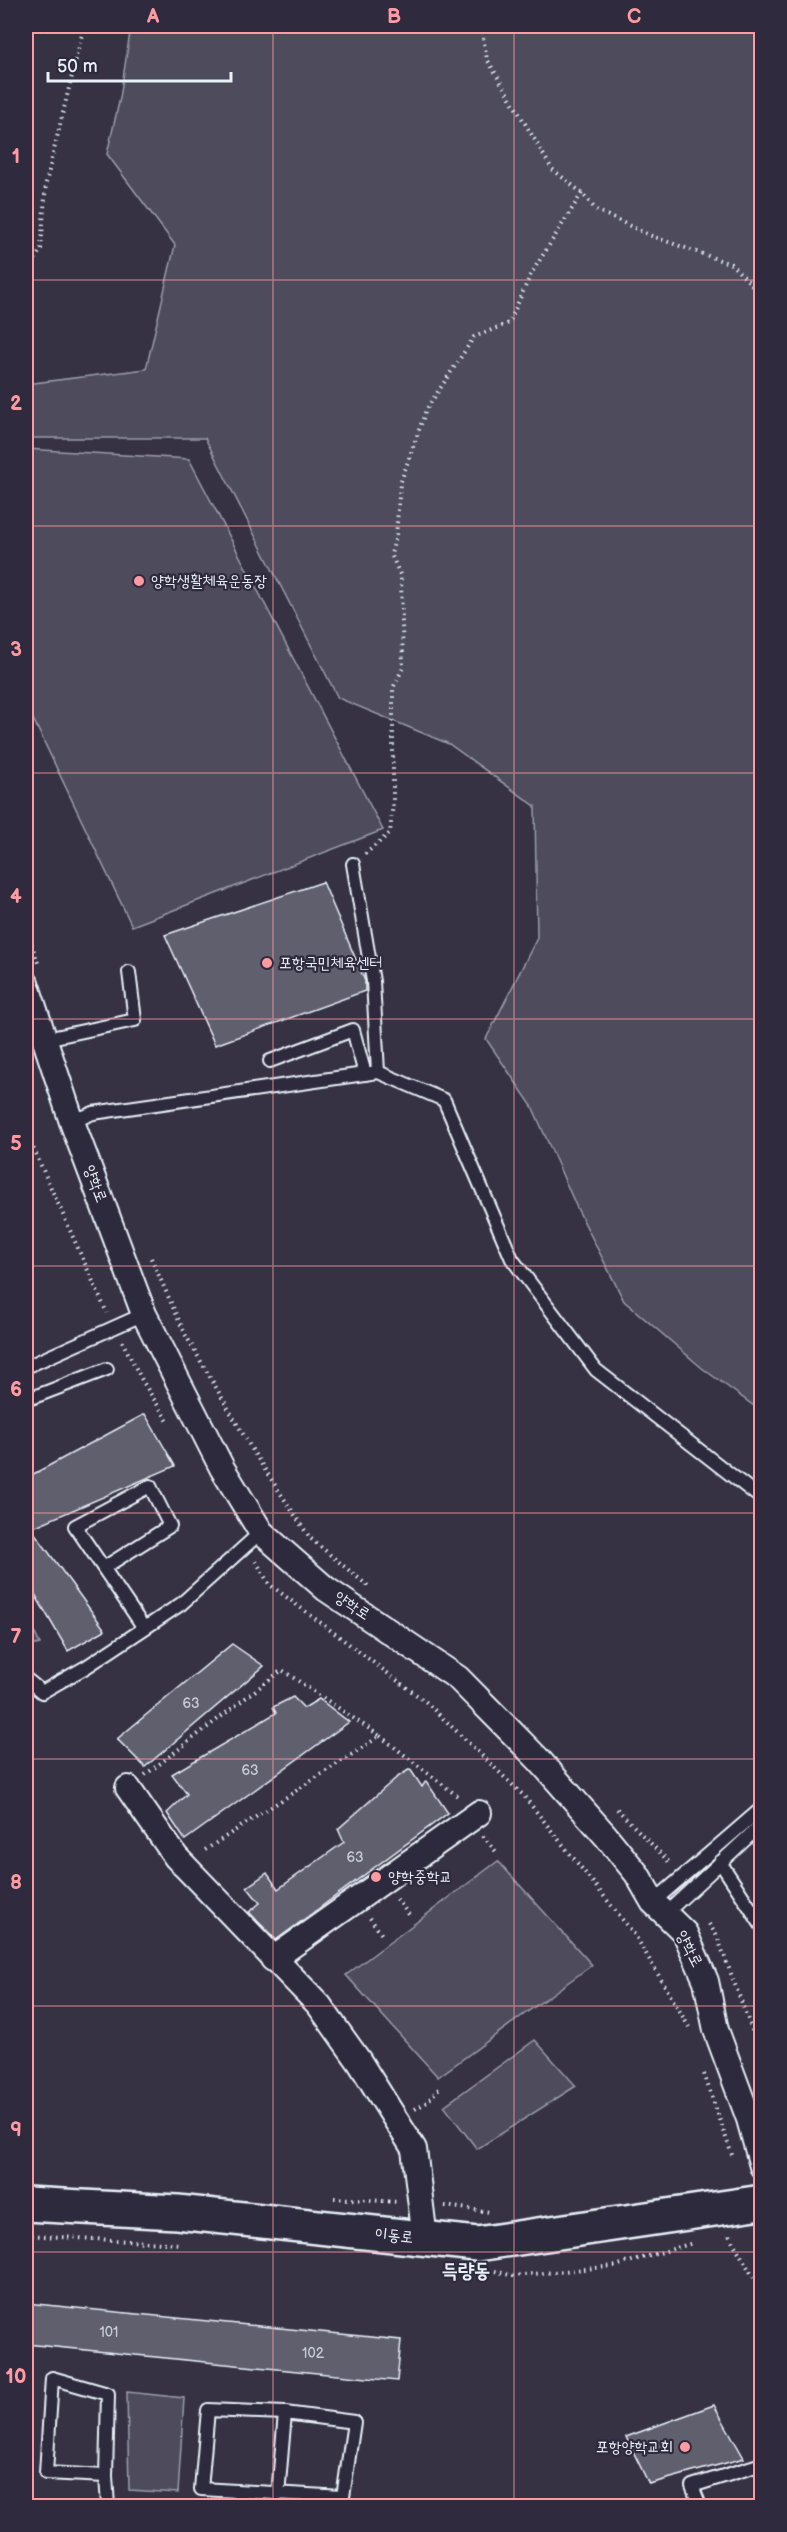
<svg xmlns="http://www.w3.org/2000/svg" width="787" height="2532" viewBox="0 0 787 2532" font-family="'Balsamiq Sans','Poor Story',sans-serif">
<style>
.green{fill:#4d4b5c;stroke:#9a9eaa;stroke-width:1.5}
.building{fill:#605e6e;stroke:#e8f1f8;stroke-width:1.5}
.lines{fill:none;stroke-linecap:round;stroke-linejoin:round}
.lane-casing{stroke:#e8f1f8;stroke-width:16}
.street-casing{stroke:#e8f1f8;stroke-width:28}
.secondary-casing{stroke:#e8f1f8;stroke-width:38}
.path{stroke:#e8f1f8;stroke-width:4;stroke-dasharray:1.5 4.5;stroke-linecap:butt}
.lane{stroke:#2f2a3d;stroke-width:12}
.street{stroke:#2f2a3d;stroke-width:24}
.secondary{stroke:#2f2a3d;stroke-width:33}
.grid{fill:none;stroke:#ff9aa2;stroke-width:1.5;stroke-opacity:0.55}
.poi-dot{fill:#ff9aa2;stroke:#2f2a3d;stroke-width:2}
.labels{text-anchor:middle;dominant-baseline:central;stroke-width:4.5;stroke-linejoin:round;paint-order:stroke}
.number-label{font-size:14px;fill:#c6ccd6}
.poi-label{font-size:16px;fill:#e8f1f8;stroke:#2f2a3d;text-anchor:start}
.street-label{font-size:16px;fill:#e8f1f8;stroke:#2f2a3d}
.quarter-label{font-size:20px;font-weight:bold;fill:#e8f1f8;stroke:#2f2a3d}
.neatline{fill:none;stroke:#ff9aa2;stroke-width:2}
.grid-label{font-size:20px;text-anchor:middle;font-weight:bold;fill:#ff9aa2}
</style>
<rect width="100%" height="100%" fill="#363244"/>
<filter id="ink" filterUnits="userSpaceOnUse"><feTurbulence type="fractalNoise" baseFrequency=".0167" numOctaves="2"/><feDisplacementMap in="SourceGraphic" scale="12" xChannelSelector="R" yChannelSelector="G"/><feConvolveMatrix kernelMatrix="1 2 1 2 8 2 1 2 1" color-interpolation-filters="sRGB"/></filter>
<g filter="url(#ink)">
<g class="green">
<path d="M131,26H761V1411L702,1368L624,1301L577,1208L532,1106L486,1039L537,938L535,806L449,744L338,698L205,438H26V384L146,369L175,245L107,154L120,98Z"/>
<path d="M26,449L189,459L383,830L132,926L26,704Z"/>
<path d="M26,1143L31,1147L26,1239Z"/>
<path d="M26,1616L40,1644L26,1647Z"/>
<path d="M498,1861L592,1965L438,2077L346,1975Z"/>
<path d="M535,2040L576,2086L477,2149L444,2106Z"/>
<path d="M127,2392L184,2398L178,2493L129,2490Z"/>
</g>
<g class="building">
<path d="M323,882L365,981V991L215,1045L165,935Z"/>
<path d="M145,1414L175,1466L31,1528L105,1630L68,1651L26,1579V1478Z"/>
<path d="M232,1644L264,1666L145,1767L117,1739Z"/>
<path d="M293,1697L304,1708L319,1699L349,1722L185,1840L167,1813L187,1794L172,1774L276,1713L273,1707Z"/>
<path d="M410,1769L422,1787L426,1781L448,1813L276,1940L249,1912L260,1903L247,1887L267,1873L278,1889L344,1842L338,1829L396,1778Z"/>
<path d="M26,2303L401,2340L397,2381L26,2344Z"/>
<path d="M714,2405L744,2458L649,2484L626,2437Z"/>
</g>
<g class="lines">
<defs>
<g id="lane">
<path d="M353,864L373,981L378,1072"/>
<path d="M46,1039L135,1020L129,972"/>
<path d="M270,1061L353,1030L365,1074"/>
<path d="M72,1122L93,1113L378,1072L444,1100L512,1259L596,1370L762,1499"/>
<path d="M26,1367L144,1314"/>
<path d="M26,1400L107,1369"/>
<path d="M105,1567L170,1526L150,1486L75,1526L144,1628"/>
<path d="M26,1679L42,1692L86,1667L181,1604L261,1532"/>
<path d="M720,1862L762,1926"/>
<path d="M653,1902L762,1808"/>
<path d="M665,1914L762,1824"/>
<path d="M52,2378L108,2394L106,2476L46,2473Z"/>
<path d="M208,2410L285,2413L354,2422L343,2497L201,2489Z"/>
<path d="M106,2476L108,2506"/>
<path d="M278,2495L285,2413"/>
<path d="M700,2506L692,2486L762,2464"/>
</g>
<g id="street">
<path d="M26,983L72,1122L144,1314L222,1468L261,1532L326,1589L458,1678L540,1761L606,1836L637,1874L653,1902L685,1933L706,1981L716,2030L749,2119L762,2166"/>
<path d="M128,1788L176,1857L319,2005L359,2061L414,2149L425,2239"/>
<path d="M273,1959L479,1813"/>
</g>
<path id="secondary" d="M26,2204L177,2212L477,2244L762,2202"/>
</defs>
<use href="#lane" class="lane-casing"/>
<use href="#street" class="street-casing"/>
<use href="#secondary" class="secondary-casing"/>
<g class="path">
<path d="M481,26L487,59L552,169L582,193L596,210L649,235L731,264L762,295"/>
<path d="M26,275L41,249L46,183L84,26"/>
<path d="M365,854L390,833L393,802V688L403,668L401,577L391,554L396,536L400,484L426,410L474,337L509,323L531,274L582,193"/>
<path d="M26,927L38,963"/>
<path d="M26,1132L107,1313"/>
<path d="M151,1258L185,1334L254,1453L304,1529L310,1538L368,1586"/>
<path d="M122,1341L143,1382L169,1423"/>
<path d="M256,1561L269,1584L426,1702L523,1795L635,1935L689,2027"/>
<path d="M380,1736L460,1798"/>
<path d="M145,1775L282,1670L380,1736L202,1852"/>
<path d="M617,1809L669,1862"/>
<path d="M483,1836L498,1854"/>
<path d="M397,1899L409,1915"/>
<path d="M370,1918L382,1935"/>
<path d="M709,1924L717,1936L762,2057"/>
<path d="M704,2074L732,2155"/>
<path d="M415,2109L427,2102L441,2086"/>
<path d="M334,2198L399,2202"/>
<path d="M445,2206L491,2212"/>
<path d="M26,2235L181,2244"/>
<path d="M729,2235L762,2292"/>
<path d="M495,2271L513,2276L615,2266L693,2243"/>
</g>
<use href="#lane" class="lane"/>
<use href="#street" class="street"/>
<use href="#secondary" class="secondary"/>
</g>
</g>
<path class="grid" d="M273,26V2506M514,26V2506M26,280H762M26,526H762M26,773H762M26,1019H762M26,1266H762M26,1513H762M26,1759H762M26,2006H762M26,2252H762"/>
<g class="poi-dot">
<circle cx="139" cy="581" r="6"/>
<circle cx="267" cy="963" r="6"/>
<circle cx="376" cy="1877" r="6"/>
<circle cx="685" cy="2447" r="6"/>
</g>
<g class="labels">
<g class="number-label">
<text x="191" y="1703">63</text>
<text x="250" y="1770">63</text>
<text x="355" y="1857">63</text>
<text x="109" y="2332">101</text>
<text x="313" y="2353">102</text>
</g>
<g class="poi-label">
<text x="151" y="581">양학생활체육운동장</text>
<text x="279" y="963">포항국민체육센터</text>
<text x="388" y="1877">양학중학교</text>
<text x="673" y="2447" text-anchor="end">포항양학교회</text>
</g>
<g class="street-label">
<text transform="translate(95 1184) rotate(69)">양학로</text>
<text transform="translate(352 1606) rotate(33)">양학로</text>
<text transform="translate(689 1949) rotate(62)">양학로</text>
<text transform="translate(394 2236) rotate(6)">이동로</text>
</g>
<g class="quarter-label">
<text x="466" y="2271">득량동</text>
</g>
</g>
<rect width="787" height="2532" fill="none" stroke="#2f2a3d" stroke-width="66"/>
<path d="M48 72v9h183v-9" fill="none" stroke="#e8f1f8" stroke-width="3"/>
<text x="57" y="72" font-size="18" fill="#e8f1f8" stroke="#2f2a3d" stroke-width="4.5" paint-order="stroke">50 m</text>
<rect x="33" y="33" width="721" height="2466" class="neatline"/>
<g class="grid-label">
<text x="153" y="23">A</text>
<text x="394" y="23">B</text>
<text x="634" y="23">C</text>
<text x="16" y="163">1</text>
<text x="16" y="410">2</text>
<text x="16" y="656">3</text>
<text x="16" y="903">4</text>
<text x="16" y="1150">5</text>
<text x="16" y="1396">6</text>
<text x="16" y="1643">7</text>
<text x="16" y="1889">8</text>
<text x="16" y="2136">9</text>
<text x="16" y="2383">10</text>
</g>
</svg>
